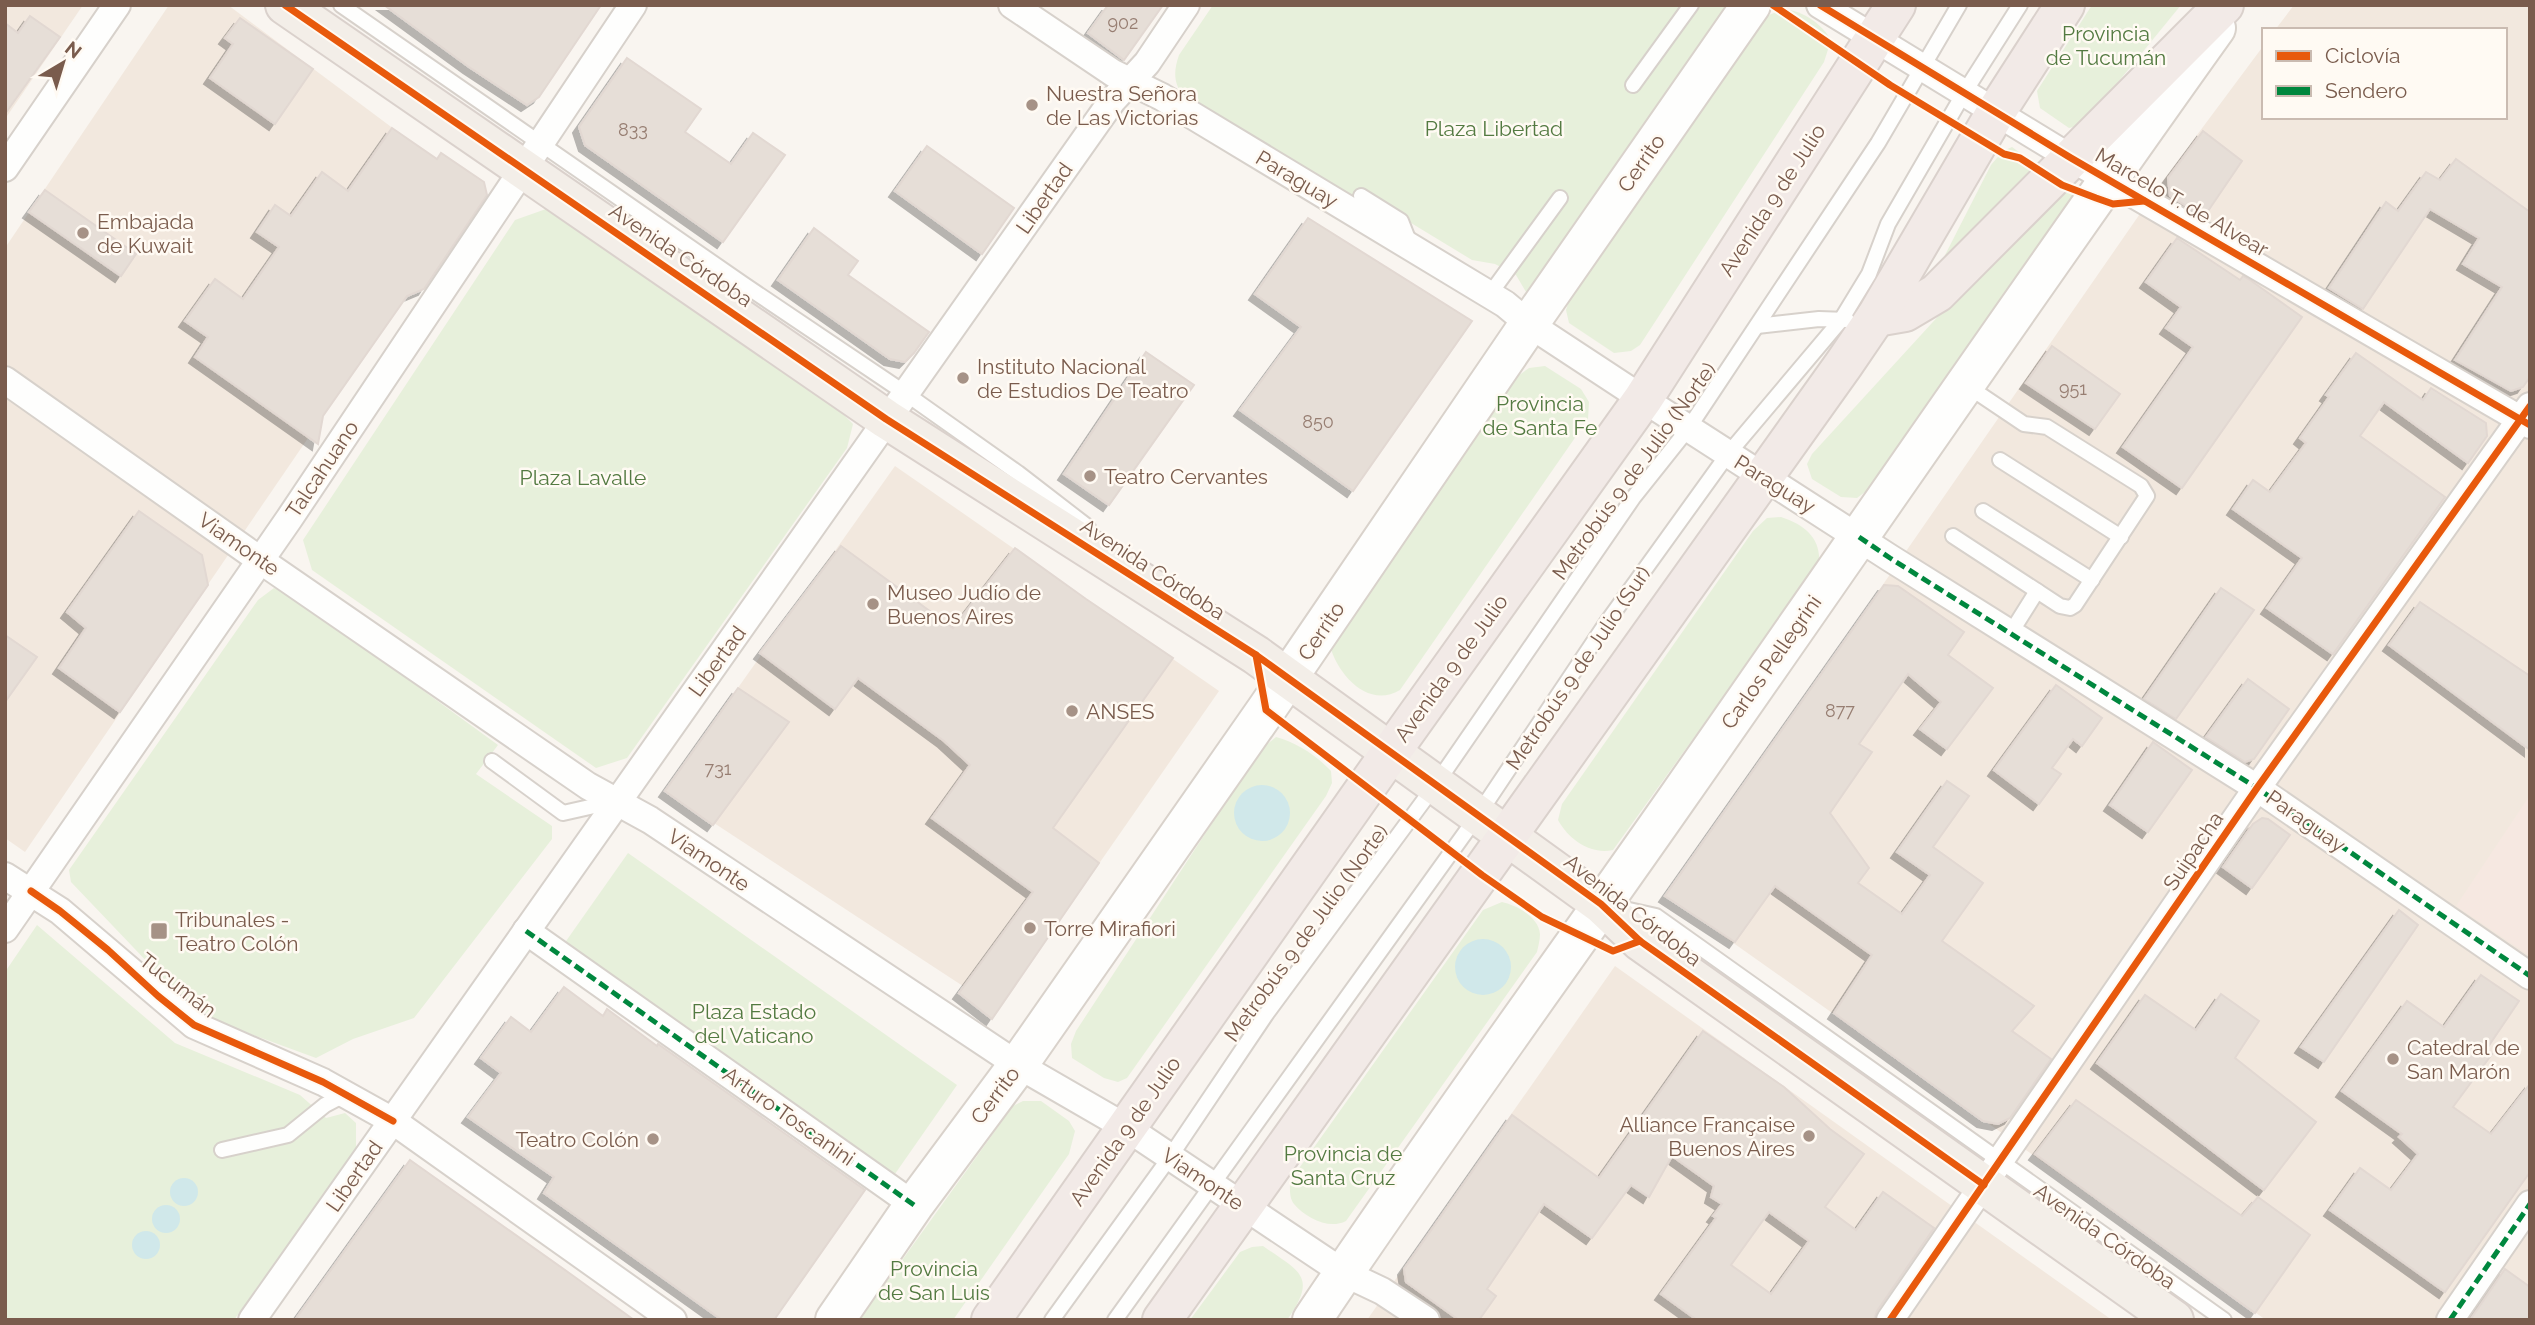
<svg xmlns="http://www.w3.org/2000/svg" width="2535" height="1325" viewBox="0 0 2535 1325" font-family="Raleway,sans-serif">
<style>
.residential{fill:#f2e8de}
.commercial{fill:#f6e8e1}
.green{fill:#e7f0db}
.water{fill:#d0e8ea}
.building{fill:#e6ded7;stroke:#e2d8d2;stroke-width:2;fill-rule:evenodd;filter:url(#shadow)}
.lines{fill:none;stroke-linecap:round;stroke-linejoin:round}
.lane-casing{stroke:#d7d1cb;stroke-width:18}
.street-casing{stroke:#d7d1cb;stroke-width:30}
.secondary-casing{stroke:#d9d2cb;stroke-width:42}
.primary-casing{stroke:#dad1cc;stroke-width:42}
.highway-casing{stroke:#dad1cc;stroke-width:42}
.lane{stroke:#fefefd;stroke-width:14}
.street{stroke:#fefefd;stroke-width:26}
.secondary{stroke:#fefefd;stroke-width:38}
.primary{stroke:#f3eee8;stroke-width:38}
.highway{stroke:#f2eae7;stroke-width:38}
.quiet{stroke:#00873e;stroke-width:5;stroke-dasharray:10 5;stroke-linecap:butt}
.cycleway-casing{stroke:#fffaf3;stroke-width:11}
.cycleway{stroke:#e8590c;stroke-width:7}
.poi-dot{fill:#a69286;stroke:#fffaf3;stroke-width:2.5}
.labels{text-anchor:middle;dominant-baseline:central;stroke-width:5;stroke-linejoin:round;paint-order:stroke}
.number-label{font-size:18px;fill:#977e72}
.park-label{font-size:21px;fill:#537a41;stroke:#fffaf3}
.poi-label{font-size:21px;fill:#7a5c4d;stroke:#fffaf3;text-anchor:start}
.street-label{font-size:21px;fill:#7a5c4d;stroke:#fffaf3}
</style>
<defs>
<filter id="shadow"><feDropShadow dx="-6" dy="6" stdDeviation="0" flood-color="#0004"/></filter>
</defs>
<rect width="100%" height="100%" fill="#f9f5f0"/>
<g class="residential">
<path d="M5,5H83L5,119Z"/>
<path d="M169,5H228L477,191L25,852L5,838V248Z"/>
<path d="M2294,5H2530V1320H2266L1667,896L2162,182L2264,45V117H2505V30H2275Z"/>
<path d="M895,466L1219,691L998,1009L665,791Z"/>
<path d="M1615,966L2112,1320H1367Z"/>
</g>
<path class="commercial" d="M2530,795V956L2456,906Z"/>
<g class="green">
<path d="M1213,5H1733L1529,297L1516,275L1495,264L1472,260L1360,192L1353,201L1182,94C1173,81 1174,70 1179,55Z"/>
<path d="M2092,5H2181L2083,125L2069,128L2040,108L2037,91Z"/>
<path d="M1784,9C1803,11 1821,23 1831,40L1824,62L1640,345L1631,351L1614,353L1569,323L1566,310L1570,298L1764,17Z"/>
<path d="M2012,147L2028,159L2030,177L1941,263L1991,165L2003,151Z"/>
<path d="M2062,181L2076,186V194L1869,489L1857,498L1841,497L1812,479L1807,464L1812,454Z"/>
<path d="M546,209L842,413L853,424L847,448L627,758L596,768L312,570L303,540L515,220Z"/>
<path d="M1545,366L1581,389L1589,402L1588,419L1400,690C1368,709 1338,675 1330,646L1515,378L1529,368Z"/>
<path d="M1781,517C1805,525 1821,538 1819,564L1613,850C1591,855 1569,840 1558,820L1562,804L1753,531L1767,518Z"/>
<path d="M274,588L296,598L498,745L476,774L552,826V839L414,1018L353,1039L316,1058L218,1022L174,990L71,882L69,870L258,600Z"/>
<path d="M1276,737C1297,743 1316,755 1331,771L1332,783L1326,796L1127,1078L1118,1082L1104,1078L1072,1058L1071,1044L1076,1031L1260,750Z"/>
<path d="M628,853L957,1085L881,1194L552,961Z"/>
<path d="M1502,902C1516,905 1539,917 1540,934C1540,940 1538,947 1537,952L1346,1221C1329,1230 1306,1218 1294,1204C1289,1198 1290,1188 1290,1181L1483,910Z"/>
<path d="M37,925L175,1043L300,1095L326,1118L345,1113L356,1123V1149L234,1320H5V972Z"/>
<path d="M1023,1101H1041L1069,1121L1075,1131L1069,1154L953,1320H859L1013,1106Z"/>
<path d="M1263,1246C1300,1272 1318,1276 1287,1320H1190L1240,1252L1252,1247Z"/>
</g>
<g class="water">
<circle cx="1262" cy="813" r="28"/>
<circle cx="1483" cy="967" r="28"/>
<circle cx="184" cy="1192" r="14"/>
<circle cx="166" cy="1219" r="14"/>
<circle cx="146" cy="1245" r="14"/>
</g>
<g class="building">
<path d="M384,5H601L539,97L527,105L469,67Z"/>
<path d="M1108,5H1163L1124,60L1088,33Z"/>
<path d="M30,16L60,37L5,114V23L18,33Z"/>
<path d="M240,18L313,69L275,124L210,78L233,44L225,38Z"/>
<path d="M627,58L701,109L685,132L731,164L753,133L785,155L723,242L585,145L579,127Z"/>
<path d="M392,128L437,159L441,153L484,182L487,195L424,289L407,296L323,416L318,444L195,357L208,337L185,321L215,279L243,299L279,247L257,232L275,205L291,216L322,172L348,191Z"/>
<path d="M2203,131L2242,161L2204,217L2170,196L2168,178Z"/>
<path d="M927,146L1014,208L982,254L895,191Z"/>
<path d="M2456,159L2530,212V377L2523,387L2511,391L2455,360L2502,287L2463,264L2479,238L2430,209L2363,309L2329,288L2386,202L2398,211L2426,172L2440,180Z"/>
<path d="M45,190L136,254L121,276L29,212Z"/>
<path d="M1308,218L1472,321L1353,491L1240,410L1301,327L1255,294Z"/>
<path d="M814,228L858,261L848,275L929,332L914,353L905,362L890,359L778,280Z"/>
<path d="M2177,238L2240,280L2243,276L2250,280L2302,317L2182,488L2123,447L2193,347L2166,328L2181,307L2146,282Z"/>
<path d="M2052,346L2120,394L2095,429L2026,383Z"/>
<path d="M1146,352L1194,385L1109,505L1064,474Z"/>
<path d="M2356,353L2423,400L2431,388L2486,423L2487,436L2468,463L2384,402L2360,436L2445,497L2333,654L2267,608L2302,558L2233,509L2253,480L2270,492L2306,443L2300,438L2329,397L2326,395Z"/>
<path d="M139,511L202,555L208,585L120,712L59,668L86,628L67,612Z"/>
<path d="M841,546L953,628L1015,548L1086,599L1173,658L1053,828L1099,863L992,1019L959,993L1033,892L932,818L970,765L944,741L858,678L835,709L760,653Z"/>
<path d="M1884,585L1898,586L1964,632L1948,655L1993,688L1947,749L1920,729L1941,702L1908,674L1859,744L1872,752L1830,813L1869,868L1858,883L1902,914L1930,875L1897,852L1947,781L1969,796L1933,847L1983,883L1942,941L2034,1006L2012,1031L2051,1059L2010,1118L1998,1124L1983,1121L1834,1013L1872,955L1775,886L1735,942L1665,896Z"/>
<path d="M2221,588L2254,610L2176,719L2144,699Z"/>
<path d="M2420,602L2530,676V750L2389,645Z"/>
<path d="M5,635L37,657L5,702Z"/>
<path d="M2248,679L2289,709L2254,759L2245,762L2206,737Z"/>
<path d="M2056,685L2102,718L2082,746L2073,739L2052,768L2061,774L2039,804L1994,770Z"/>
<path d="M738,688L789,722L713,825L665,791Z"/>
<path d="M2153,742L2192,770L2148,832L2110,805Z"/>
<path d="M2262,818L2268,819L2290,835L2252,888L2223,867L2253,824Z"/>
<path d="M2399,910L2418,925L2324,1062L2301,1047Z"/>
<path d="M2481,975L2519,1001L2486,1050L2492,1054L2453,1107L2491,1134L2530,1084V1172L2445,1292L2330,1210L2360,1168L2391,1190L2418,1154L2399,1137L2402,1134L2342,1091L2407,1001L2444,1027Z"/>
<path d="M564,987L603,1016L607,1009L657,1046L658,1044L865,1190L774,1320H722L544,1193L554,1177L468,1117L501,1073L481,1058L511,1017L531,1032Z"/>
<path d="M2221,994L2259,1021L2235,1058L2316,1122L2264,1190L2097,1063L2145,995L2196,1030Z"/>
<path d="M1703,1031L1784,1087L1830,1129L1864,1154L1825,1207L1856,1230L1883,1192L1934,1228L1877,1311L1874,1320H1697L1661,1294L1716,1218L1713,1216L1722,1204L1711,1197L1714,1186L1672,1156L1649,1197L1631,1185L1592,1238L1544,1204L1487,1289L1496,1296L1479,1320H1459L1406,1282L1404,1269L1512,1115L1599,1178ZM1769,1212L1809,1241L1771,1294L1731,1265Z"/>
<path d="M2076,1100L2242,1216L2258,1197L2310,1235L2255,1313L2035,1154Z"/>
<path d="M410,1160L572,1275L634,1320H295Z"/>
<path d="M2505,1269L2530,1287V1320H2470Z"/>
</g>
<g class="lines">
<defs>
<g id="lane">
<path d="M341,5L743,284L905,393L1018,473L1088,527"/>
<path d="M1633,85L1691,5"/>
<path d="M1361,196L1401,221L1410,244"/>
<path d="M1490,294L1560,198"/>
<path d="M1757,326L1819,319L1847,320"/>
<path d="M2000,460L2121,537"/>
<path d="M1983,511L2092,580"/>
<path d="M1953,536L2060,606L2070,608L2075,605L2147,496L2141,486L2047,427L2024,424L1966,385"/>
<path d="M2010,634L2037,591"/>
<path d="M492,761L563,813L612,802"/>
<path d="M1620,908L1656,916L2224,1320"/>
<path d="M222,1150L288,1135L325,1105L346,1094"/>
<path d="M1052,1320L1170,1157L1267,1013L1436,784L1633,498L1688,429L1878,143L1959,5"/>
<path d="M1115,1320L1478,815L1607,622L1728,454L1841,320L1869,274L1888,224L1964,93L2020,5"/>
</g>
<g id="street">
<path d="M1012,5L1113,73L1162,97L1505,304L1529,324L1643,399L1890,558L2257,788L2530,976"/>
<path d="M1820,5L2071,158L2530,425"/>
<path d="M5,168L117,5"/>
<path d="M5,380L260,560L588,786L650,820L1018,1065L1127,1128L1344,1273L1382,1291L1426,1320"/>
<path d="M5,876L60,911L194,1025L323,1082L393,1121L673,1320"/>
<path d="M5,929L289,519L633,5"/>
<path d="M526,931L914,1205"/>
<path d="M252,1320L1112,101L1147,63L1186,5"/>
<path d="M1890,1320L2257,788L2530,406"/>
<path d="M2450,1320L2530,1204"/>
</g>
<g id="secondary">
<path d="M835,1320L914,1205L1018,1065L1266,710L1529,324L1751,5"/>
<path d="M1312,1320C1431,1142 1558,969 1680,794C1859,538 2035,281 2216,28"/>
</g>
<path id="primary" d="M285,5L886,419L1256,655L1601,904L1640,941L2174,1320"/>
<g id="highway">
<path d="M1876,317L1905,312L1937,293L2224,5"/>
<path d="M991,1320L1391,752L1643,399L1896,5"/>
<path d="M1162,1320L1844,364L1876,317L1996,112L2065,5"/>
</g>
</defs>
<use href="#lane" class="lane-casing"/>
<use href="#street" class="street-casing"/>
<use href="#secondary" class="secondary-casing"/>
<use href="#primary" class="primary-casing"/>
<use href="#highway" class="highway-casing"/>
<use href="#lane" class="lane"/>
<use href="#street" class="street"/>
<use href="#secondary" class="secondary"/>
<use href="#primary" class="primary"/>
<use href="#highway" class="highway"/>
<g class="quiet">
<path d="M1859,537L1890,558L2257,788L2530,976"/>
<path d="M526,931L914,1205"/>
<path d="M2450,1320L2530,1204"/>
</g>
<defs>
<g id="cycleway">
<path d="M285,5L886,419L1256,655L1601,904L1640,941L1984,1185"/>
<path d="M1773,5L1890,85L2004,154L2020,158L2062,185L2096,198L2113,204L2144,201"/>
<path d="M1820,5L2071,158L2530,425"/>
<path d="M1256,655L1266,710L1482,875L1542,917L1613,951L1640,941"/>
<path d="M31,891L60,911L108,950L158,996L194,1025L323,1082L393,1121"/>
<path d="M1890,1320L2257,788L2530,406"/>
</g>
</defs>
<use href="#cycleway" class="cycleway-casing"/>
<use href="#cycleway" class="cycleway"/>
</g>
<g class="poi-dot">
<circle cx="1032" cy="105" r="7"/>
<circle cx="83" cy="233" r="7"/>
<circle cx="963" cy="378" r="7"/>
<circle cx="1090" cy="476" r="7"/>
<circle cx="873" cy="604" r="7"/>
<circle cx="1072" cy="711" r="7"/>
<circle cx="1030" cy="928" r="7"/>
<rect x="150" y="922" width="18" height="18" rx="3.5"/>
<circle cx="2393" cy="1059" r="7"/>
<circle cx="1809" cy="1136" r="7"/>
<circle cx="653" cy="1139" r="7"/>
</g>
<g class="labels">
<g class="number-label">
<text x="1123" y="22">902</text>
<text x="633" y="129">833</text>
<text x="2073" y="388">951</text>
<text x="1318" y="421">850</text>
<text x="1840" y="710">877</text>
<text x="718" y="768">731</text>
</g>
<g class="park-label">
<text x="2106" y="33">Provincia<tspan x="2106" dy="24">de Tucumán</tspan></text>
<text x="1494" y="128">Plaza Libertad</text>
<text x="1540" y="403">Provincia<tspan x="1540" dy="24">de Santa Fe</tspan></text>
<text x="583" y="477">Plaza Lavalle</text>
<text x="754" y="1011">Plaza Estado<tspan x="754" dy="24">del Vaticano</tspan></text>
<text x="1343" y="1153">Provincia de<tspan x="1343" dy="24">Santa Cruz</tspan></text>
<text x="934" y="1268">Provincia<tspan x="934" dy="24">de San Luis</tspan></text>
</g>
<g class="poi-label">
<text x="1046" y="93">Nuestra Señora<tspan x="1046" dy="24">de Las Victorias</tspan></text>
<text x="97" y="221">Embajada<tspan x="97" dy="24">de Kuwait</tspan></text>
<text x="977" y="366">Instituto Nacional<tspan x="977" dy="24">de Estudios De Teatro</tspan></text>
<text x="1104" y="476">Teatro Cervantes</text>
<text x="887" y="592">Museo Judío de<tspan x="887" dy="24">Buenos Aires</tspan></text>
<text x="1086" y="711">ANSES</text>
<text x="175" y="919">Tribunales -<tspan x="175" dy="24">Teatro Colón</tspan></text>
<text x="1044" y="928">Torre Mirafiori</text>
<text x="2407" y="1047">Catedral de<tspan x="2407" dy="24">San Marón</tspan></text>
<text x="1795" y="1124" text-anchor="end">Alliance Française<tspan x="1795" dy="24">Buenos Aires</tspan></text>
<text x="639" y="1139" text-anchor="end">Teatro Colón</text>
</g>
<g class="street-label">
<text transform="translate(1641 163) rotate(-55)">Cerrito</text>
<text transform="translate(1297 179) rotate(31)">Paraguay</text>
<text transform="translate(1044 198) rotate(-55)">Libertad</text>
<text transform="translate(1772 200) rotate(-57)">Avenida 9 de Julio</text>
<text transform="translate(2182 202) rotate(30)">Marcelo T. de Alvear</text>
<text transform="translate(681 255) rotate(34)">Avenida Córdoba</text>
<text transform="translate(322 469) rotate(-56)">Talcahuano</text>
<text transform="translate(1634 471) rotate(-54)">Metrobús 9 de Julio (Norte)</text>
<text transform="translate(1775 484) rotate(32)">Paraguay</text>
<text transform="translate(239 544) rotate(35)">Viamonte</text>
<text transform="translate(1153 569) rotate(33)">Avenida Córdoba</text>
<text transform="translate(1321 631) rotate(-56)">Cerrito</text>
<text transform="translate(717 661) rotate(-54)">Libertad</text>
<text transform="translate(1771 662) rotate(-55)">Carlos Pellegrini</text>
<text transform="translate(1451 668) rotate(-54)">Avenida 9 de Julio</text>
<text transform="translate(1578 668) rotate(-56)">Metrobús 9 de Julio (Sur)</text>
<text transform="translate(2306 821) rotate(35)">Paraguay</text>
<text transform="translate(2193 851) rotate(-56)">Suipacha</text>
<text transform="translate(709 860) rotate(34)">Viamonte</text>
<text transform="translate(1633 910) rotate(38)">Avenida Córdoba</text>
<text transform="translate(1306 933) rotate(-54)">Metrobús 9 de Julio (Norte)</text>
<text transform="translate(178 985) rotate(38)">Tucumán</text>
<text transform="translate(995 1095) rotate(-53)">Cerrito</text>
<text transform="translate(789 1116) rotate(35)">Arturo Toscanini</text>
<text transform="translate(1125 1131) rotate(-55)">Avenida 9 de Julio</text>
<text transform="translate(354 1176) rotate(-55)">Libertad</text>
<text transform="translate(1203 1179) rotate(34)">Viamonte</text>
<text transform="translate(2105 1236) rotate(35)">Avenida Córdoba</text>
</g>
</g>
<rect width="2535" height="1325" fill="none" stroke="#7a5c4d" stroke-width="14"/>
<rect x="2262" y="28" width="245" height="91" fill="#fffaf3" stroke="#cabbb1" stroke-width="2"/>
<rect x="2276" y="51" width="35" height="10" fill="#e8590c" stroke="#cabbb1" stroke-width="2"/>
<text x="2325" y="63" font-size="21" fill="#7a5c4d">Ciclovía</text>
<rect x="2276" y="86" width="35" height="10" fill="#00873e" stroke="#cabbb1" stroke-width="2"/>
<text x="2325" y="98" font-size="21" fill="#7a5c4d">Sendero</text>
<g transform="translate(63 63) rotate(38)" stroke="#fffaf3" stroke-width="5" paint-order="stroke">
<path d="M0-5L12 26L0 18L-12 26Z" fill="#7a5c4d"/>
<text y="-10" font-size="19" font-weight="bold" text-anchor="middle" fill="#7a5c4d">N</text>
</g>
</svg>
